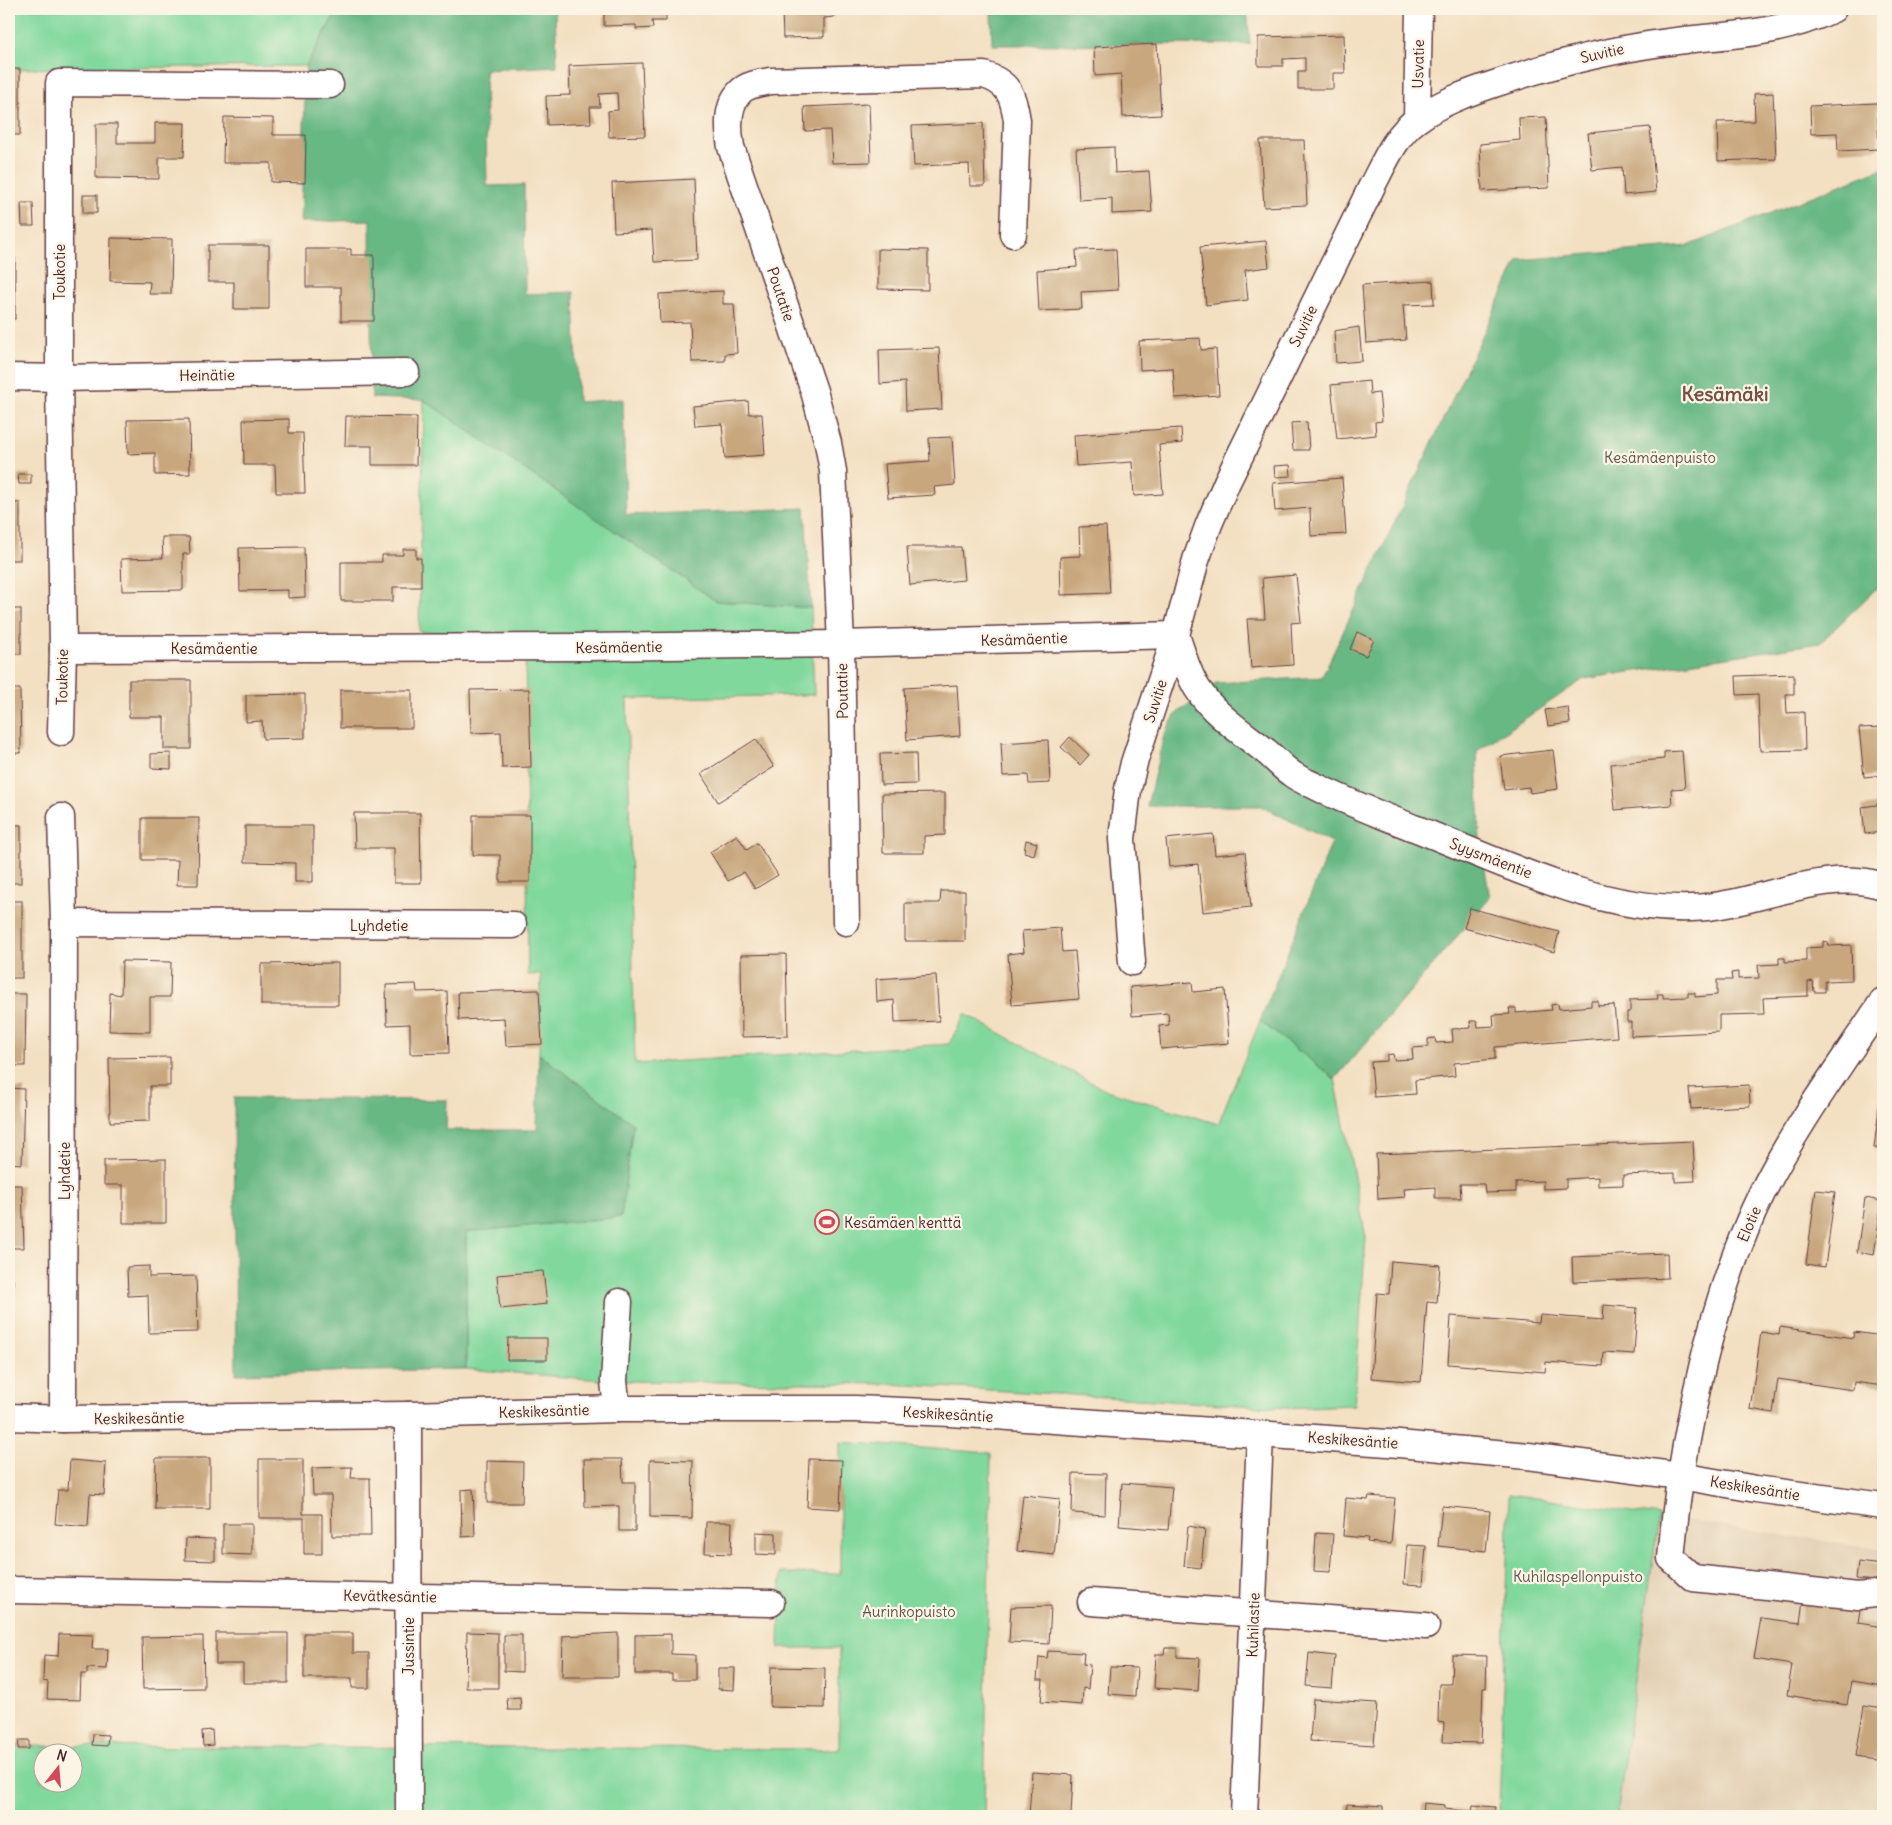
<svg xmlns="http://www.w3.org/2000/svg" width="1892" height="1825" viewBox="0 0 1892 1825" font-family="Delius,sans-serif">
<style>
.built{fill:#e1cdb1}
.green{fill:#80d89c;stroke:#657c64;fill-rule:evenodd}
.forest{fill:#68b884;stroke:#596c58}
.building{fill:#c8a77e}
.lines{fill:none;stroke-linecap:round;stroke-linejoin:round}
.minor-casing{stroke:#633c42;stroke-width:29}
.minor{stroke:#fff;stroke-width:26}
.labels{text-anchor:middle;dominant-baseline:central;stroke-width:4.5;stroke-linejoin:round;paint-order:stroke}
.street-label{font-size:15px;fill:#4a1f2b;stroke:#fcf5e5}
.park-label{font-size:15px;fill:#5a564d;stroke:#fcf5e5}
.poi-label{font-size:15px;fill:#4a1f2b;stroke:#fcf5e5;text-anchor:start}
.district-label{font-size:20px;font-weight:bold;fill:#764f48;stroke:#fcf5e5}
</style>
<rect width="100%" height="100%" fill="#fcf5e5"/>
<filter id="ink" filterUnits="userSpaceOnUse"><feTurbulence type="fractalNoise" baseFrequency=".02" numOctaves="2"/><feDisplacementMap in="SourceGraphic" scale="10" xChannelSelector="R" yChannelSelector="G"/><feConvolveMatrix kernelMatrix="1 2 1 2 8 2 1 2 1" color-interpolation-filters="sRGB"/></filter>
<filter id="wash" filterUnits="userSpaceOnUse"><feTurbulence type="fractalNoise" baseFrequency=".0096" numOctaves="4" result="noise"/><feDisplacementMap in="SourceGraphic" scale="20" xChannelSelector="R" yChannelSelector="G"/><feGaussianBlur stdDeviation="1.12" result="paint"/><feColorMatrix in="noise" values="0 0 0 0 0 0 0 0 0 0 0 0 0 0 0 0 0 1.4 0 .05"/><feComposite in="paint" operator="in"/></filter>
<g filter="url(#wash)">
<rect width="100%" height="100%" fill="#f3dfc1"/>
<path class="built" d="M1659,1516L1883,1550V1816H1617Z"/>
<g class="green">
<path d="M9,9H338L306,66L9,69Z"/>
<path d="M424,400L716,601L811,608L814,695L627,699L635,1064L949,1044L965,1014L1103,1089L1218,1124L1260,1021L1335,1079L1366,1238L1354,1405L1286,1408L890,1384L614,1381L466,1369V1232L621,1217L633,1124L539,1054L541,974L528,975L525,633L419,632Z"/>
<path d="M840,1442L991,1453L984,1816H9V1746L839,1749V1648H779L781,1573L840,1574ZM42,1752H72V1782H42Z"/>
<path d="M1509,1494L1659,1516L1617,1816H1499Z"/>
</g>
<g class="forest">
<path d="M338,9H555L557,66L485,70L487,186L524,185L525,294L574,292L578,402L623,399L626,515L805,508L811,608L716,601L424,400L372,398L370,220L301,222L306,66Z"/>
<path d="M991,9H1247L1250,44L992,45Z"/>
<path d="M1883,168V582L1820,643L1584,679L1477,751L1480,841L1490,898L1335,1079L1260,1021L1332,842L1261,806H1147L1164,735L1176,714L1216,683L1322,677L1518,260L1688,246Z"/>
<path d="M539,1054L633,1124L621,1217L466,1232V1369L236,1374L234,1098L447,1100L446,1130H537Z"/>
</g>
<g id="blocks">
<g class="building">
<path d="M604,9H666V21H652L653,28L636,29V25L604,26Z"/>
<path d="M782,9H834V17L824,18V37L783,38Z"/>
<path d="M1344,35L1345,73H1333V89H1298V71H1305V58L1283,59V66H1258V37Z"/>
<path d="M1157,44L1161,115L1123,117L1121,74L1095,76L1094,47Z"/>
<path d="M642,63L645,136L609,137L608,111L618,110L617,93L599,94L600,107H590L591,123L547,125L546,96L570,95L569,66Z"/>
<rect x="9" y="69" width="11" height="66"/>
<path d="M1773,93L1776,159L1718,161L1717,122L1755,121L1754,94Z"/>
<path d="M1877,103L1879,149L1838,151L1837,133L1811,134L1810,106Z"/>
<path d="M869,104L871,162L832,163L830,130L805,131L804,107Z"/>
<path d="M224,117L273,118V135H306L305,183L271,182V163H223Z"/>
<path d="M1546,117L1549,188L1482,191L1480,144L1520,140L1519,118Z"/>
<path d="M155,123H185L184,157H159V179L96,178V124H117V143H155Z"/>
<path d="M983,123L985,186H970L969,164L914,166L912,126Z"/>
<path d="M1650,127L1656,192L1624,195L1622,167L1592,170L1588,133Z"/>
<path d="M1260,140H1304L1307,205L1264,207Z"/>
<path d="M1114,147L1115,173L1149,171L1152,212L1112,214V198L1079,200L1076,149Z"/>
<path d="M694,179L697,260L654,262L652,230L614,232L612,183Z"/>
<rect x="83" y="195" width="14" height="18"/>
<path d="M21,203H33L34,226H22Z"/>
<path d="M111,238L172,239L171,294H149L150,282L110,281Z"/>
<path d="M1266,241L1269,267L1245,270L1248,300L1206,305L1200,247Z"/>
<path d="M208,245H269V309H234V282H208Z"/>
<path d="M306,249H351V255H374V321H341V287H306Z"/>
<path d="M878,249L928,250V290L878,289Z"/>
<path d="M1116,249L1118,290L1081,292L1082,309L1039,311L1037,270L1077,267L1076,250Z"/>
<rect x="9" y="258" width="6" height="61"/>
<path d="M1433,281L1434,304L1403,305L1406,340L1366,343L1362,285Z"/>
<path d="M723,291V304H734L737,353L725,354V361L692,362L690,322L660,323L659,294Z"/>
<path d="M1359,327L1362,361L1336,363L1334,331Z"/>
<path d="M1200,338L1201,350L1216,349L1219,395L1175,398L1173,368L1140,370L1139,341Z"/>
<path d="M939,348L942,409L906,411L905,382L880,384L879,350Z"/>
<path d="M1369,381L1370,394L1379,393L1382,421L1375,422L1376,435L1337,439L1331,385Z"/>
<path d="M748,401L749,414H762L765,455L725,458L722,424L695,426L693,406Z"/>
<path d="M346,416L417,417L416,465H372V446H345Z"/>
<path d="M189,419L190,474L155,475V453L128,454L127,420Z"/>
<path d="M289,419V433H303L305,493H276L275,465H244L243,420Z"/>
<path d="M1307,422L1309,450H1293L1291,423Z"/>
<path d="M1181,428L1182,443L1159,445L1163,494L1134,496L1132,462L1076,466L1074,435Z"/>
<path d="M952,437L955,485L934,487L935,495L888,498L885,464L930,461L929,438Z"/>
<path d="M1290,465L1291,476L1275,477L1274,466Z"/>
<path d="M18,474H31V484H19Z"/>
<path d="M1342,478L1346,534L1311,536L1310,508L1275,511L1273,483Z"/>
<rect x="9" y="503" width="11" height="57"/>
<path d="M1106,526L1110,593L1061,595L1060,557L1080,556L1079,527Z"/>
<path d="M162,537H189L190,554H183V590L122,591L121,559L163,558Z"/>
<path d="M304,547L305,597L288,598V590L240,591L239,548Z"/>
<path d="M907,547H961L964,580L910,585Z"/>
<path d="M403,549H416V558H421V587H393V601H341V562H382V555H403Z"/>
<path d="M1296,575L1301,622L1291,623L1293,665L1251,668L1247,619H1265L1262,578Z"/>
<rect x="9" y="609" width="12" height="45"/>
<path d="M1357,632L1374,640L1366,656L1350,649Z"/>
<path d="M1794,674V694H1786L1787,713L1804,712L1805,750L1760,751L1758,694L1737,695L1736,676Z"/>
<path d="M129,680H191V749H164V717H129Z"/>
<path d="M957,685L960,736L907,740L904,688Z"/>
<path d="M9,689H20L21,753H9Z"/>
<path d="M529,689L531,767L502,768L501,732L471,733L470,690Z"/>
<rect x="340" y="690" width="72" height="38"/>
<path d="M305,694V738L263,739L262,721L246,722V695Z"/>
<path d="M1568,707L1570,723L1548,726L1545,710Z"/>
<path d="M1883,727V775L1864,777L1859,728Z"/>
<path d="M1070,737L1089,755L1080,765L1061,747Z"/>
<path d="M756,739L774,767L718,802L701,774Z"/>
<path d="M1048,740L1050,783L1029,784L1028,775L1003,776L1001,743Z"/>
<path d="M1553,750L1558,789L1530,793L1529,787L1504,790L1500,756Z"/>
<path d="M1682,751L1685,788L1671,789L1672,805L1615,810L1611,764L1664,759V752Z"/>
<path d="M171,753V769L151,768V754Z"/>
<path d="M916,753L917,784L881,785L880,754Z"/>
<path d="M945,793V835L924,836V853H883L882,794Z"/>
<path d="M1883,804V832L1865,834L1862,807Z"/>
<path d="M354,813H420L421,883H394V848H355Z"/>
<path d="M473,815H530V882H500V855H473Z"/>
<path d="M142,818H199L198,885H177L178,860H142Z"/>
<rect x="9" y="825" width="12" height="58"/>
<path d="M245,826H313V882H295V863L245,862Z"/>
<path d="M1213,834L1215,855L1245,852L1251,907L1203,912L1198,864L1169,867L1166,839Z"/>
<path d="M737,835L747,850L757,843L778,875L755,889L744,872L728,881L710,852Z"/>
<path d="M1026,840L1037,843L1034,855L1024,852Z"/>
<path d="M941,891H965V941H905V903H940Z"/>
<rect x="9" y="901" width="13" height="77"/>
<path d="M1470,908L1559,932L1554,952L1464,928Z"/>
<path d="M1060,928L1062,952L1075,951L1079,999L1012,1005L1008,954L1024,952L1022,931Z"/>
<path d="M1823,941L1828,942L1829,946L1851,945L1852,980L1825,981V992H1814L1813,981L1808,982V996L1763,998L1764,1014L1719,1015V1032L1631,1036V1022H1627V1012H1630V1000L1658,999L1657,994H1663V998L1688,997V993H1695V997L1717,995V980H1732L1731,973L1738,972V979L1759,978L1758,965L1779,964V958H1785V962L1806,961V948L1823,947Z"/>
<path d="M786,954L788,1036L742,1037L741,955Z"/>
<path d="M122,961L171,962L170,997H150V1032L109,1031L110,993L121,995Z"/>
<path d="M338,963V1005H261V964Z"/>
<path d="M936,975L939,1021L895,1023L894,1000L877,1002L876,979Z"/>
<path d="M1192,982L1193,992L1225,989L1229,1043L1161,1049L1159,1026L1169,1025L1168,1013L1132,1016L1130,987Z"/>
<path d="M416,984L417,992L447,991L449,1053L410,1054V1024L387,1025L386,985Z"/>
<path d="M539,990L542,1044L506,1046L504,1018L459,1020L458,992Z"/>
<path d="M9,994H26L25,1066H9Z"/>
<path d="M1591,1001H1598V1006L1614,1005L1617,1037L1495,1047V1059L1454,1063L1455,1076L1415,1080L1416,1094L1374,1097L1371,1062L1387,1061V1055L1393,1054L1394,1060L1413,1059L1412,1048L1428,1047V1039L1435,1038L1436,1043L1453,1042L1452,1029L1471,1028L1470,1021H1477L1478,1027L1494,1026L1493,1015L1510,1014L1509,1008H1516V1013L1552,1010L1551,1005L1558,1004L1559,1009L1591,1006Z"/>
<path d="M170,1057V1086H150V1121L110,1122L109,1058Z"/>
<path d="M1749,1085L1750,1106L1691,1109L1689,1088Z"/>
<path d="M9,1088L24,1089L22,1164L9,1163Z"/>
<path d="M1881,1094H1883V1149L1874,1148Z"/>
<path d="M1693,1141L1695,1181L1675,1182V1173L1623,1175V1185L1598,1186V1177L1566,1179V1188L1543,1189V1181L1516,1182V1192L1485,1193L1484,1184H1460L1461,1198H1435V1187L1404,1189L1405,1197L1378,1199L1376,1154Z"/>
<path d="M166,1159V1223H123V1185H104V1160Z"/>
<path d="M9,1185H22L24,1248H9Z"/>
<path d="M1816,1190L1835,1192L1825,1267L1806,1264Z"/>
<path d="M1865,1198L1882,1201L1874,1255L1857,1252Z"/>
<path d="M1667,1253L1668,1278L1573,1282L1572,1257Z"/>
<path d="M1391,1261L1440,1265L1437,1303L1427,1302L1421,1382L1371,1378L1377,1293L1389,1294Z"/>
<path d="M149,1266V1277L196,1276L198,1332L149,1333L148,1295L128,1296L127,1267Z"/>
<path d="M543,1271L547,1304L500,1309L497,1275Z"/>
<path d="M9,1279H13L14,1358H9Z"/>
<path d="M1604,1305L1637,1308L1634,1354L1604,1352L1603,1366L1546,1362L1545,1372L1448,1364L1451,1316L1539,1323L1540,1315L1603,1320Z"/>
<path d="M1780,1327L1853,1338L1854,1332L1883,1336V1386L1854,1382L1853,1390L1778,1379L1773,1413L1750,1409L1761,1332L1779,1335Z"/>
<path d="M508,1338H547V1360H507Z"/>
<path d="M156,1458H210V1509H155Z"/>
<path d="M259,1459H303V1514H322V1554H304V1518H259Z"/>
<path d="M584,1459H622L623,1482H635V1531H619V1506L585,1507Z"/>
<path d="M809,1459L842,1460L840,1509L807,1507Z"/>
<path d="M70,1460L106,1463L104,1495L90,1494L88,1527L55,1524L58,1490H68Z"/>
<path d="M650,1460L693,1461L692,1518L650,1517Z"/>
<path d="M487,1461L523,1462L522,1503H487Z"/>
<path d="M352,1467L351,1478H370L371,1536H332L331,1495H313L312,1468Z"/>
<path d="M1073,1473L1106,1474L1105,1515L1072,1513Z"/>
<path d="M1122,1483L1172,1487L1168,1530L1119,1526Z"/>
<path d="M473,1489L475,1536L462,1537L461,1490Z"/>
<path d="M1023,1495L1060,1499L1054,1555L1017,1551Z"/>
<path d="M1369,1496L1395,1498L1391,1544L1367,1542L1368,1538L1343,1536L1346,1498L1368,1500Z"/>
<path d="M1442,1506L1490,1511L1486,1551L1438,1546Z"/>
<path d="M706,1522H732L731,1554L705,1553Z"/>
<path d="M223,1524H252V1555L223,1554Z"/>
<path d="M1188,1526L1205,1529L1201,1568L1184,1566Z"/>
<path d="M756,1532L776,1533V1555L756,1554Z"/>
<path d="M1316,1533L1333,1534L1330,1572L1314,1571Z"/>
<path d="M186,1538L215,1539V1561L185,1560Z"/>
<path d="M1407,1545L1426,1546L1423,1585L1404,1584Z"/>
<path d="M1858,1562L1883,1565V1582L1856,1579Z"/>
<path d="M1804,1594L1861,1603L1858,1623L1883,1627V1686L1851,1681L1847,1705L1787,1695L1792,1665L1754,1659L1761,1618L1800,1623Z"/>
<path d="M1051,1606L1049,1644L1009,1642L1011,1607Z"/>
<path d="M467,1632L498,1633V1688H466Z"/>
<path d="M216,1633H288V1683H243V1664H216Z"/>
<path d="M304,1633H353V1653H369V1688H352V1678H304Z"/>
<path d="M618,1633V1677H562L563,1636Z"/>
<path d="M59,1634L93,1635L92,1649H108L107,1669L87,1668V1674H81L80,1700L47,1699L48,1682L43,1681L44,1655L58,1656Z"/>
<path d="M671,1634V1654L695,1655V1680H672V1674H635V1635Z"/>
<path d="M504,1635H522V1672L504,1671Z"/>
<path d="M203,1636L204,1688L143,1689L142,1637Z"/>
<path d="M1165,1648H1177V1657L1200,1658L1198,1691L1154,1688L1156,1654H1164Z"/>
<path d="M1048,1651L1084,1653L1083,1664L1090,1665L1088,1689L1083,1688L1082,1705L1041,1702L1043,1680H1037L1039,1657L1047,1658Z"/>
<path d="M1309,1653L1335,1656L1332,1688L1306,1686Z"/>
<path d="M1452,1655L1487,1656L1486,1688H1483L1481,1743L1443,1742L1444,1723L1438,1722L1439,1684H1451Z"/>
<path d="M771,1667L825,1668L824,1708L770,1707Z"/>
<path d="M1110,1667L1137,1668L1135,1696L1108,1694Z"/>
<path d="M718,1668H735L734,1690L718,1689Z"/>
<path d="M520,1697L521,1710H508L507,1698Z"/>
<path d="M1313,1699L1377,1703L1374,1745L1310,1741Z"/>
<path d="M1864,1706L1883,1709V1760L1856,1756Z"/>
<path d="M212,1730L213,1745L203,1746L202,1731Z"/>
<path d="M93,1734L108,1735L107,1746L92,1745Z"/>
<path d="M19,1740H29V1749H18Z"/>
<path d="M1032,1772L1073,1775L1071,1816H1029Z"/>
<path d="M1423,1803L1445,1805V1809L1472,1812L1473,1805L1495,1807L1494,1816H1422Z"/>
<path d="M1347,1804L1383,1806V1816H1346Z"/>
</g>
</g>
</g>
<g filter="url(#ink)">
<use href="#blocks" fill-opacity="0" stroke="#633c42" stroke-width="1"/>
<g class="lines">
<defs>
<g id="minor">
<path d="M1417,119L1419,9"/>
<path d="M9,377L59,378L406,372"/>
<path d="M1176,635C1182,652 1187,672 1197,688C1214,715 1243,733 1268,753C1276,760 1283,768 1292,774C1300,780 1309,783 1317,787C1349,803 1381,815 1414,828C1503,862 1595,911 1692,908C1753,907 1823,866 1883,886"/>
<path d="M63,649L585,647L841,644L1176,635"/>
<path d="M61,732L63,649L59,378V83L330,85"/>
<path d="M61,817L64,923L63,1419"/>
<path d="M846,922L841,644L833,471L828,443L814,391L731,147C728,129 726,105 741,91C748,84 761,83 770,81L984,75C1009,83 1013,95 1017,120L1013,234"/>
<path d="M64,923L513,925"/>
<path d="M1132,962L1122,839L1128,789L1134,763L1176,635L1196,560L1209,524L1227,482L1373,184C1385,161 1396,134 1418,119C1441,102 1470,92 1497,83C1559,62 1621,47 1685,40C1738,34 1784,33 1833,9"/>
<path d="M1883,1001C1842,1063 1796,1125 1762,1193C1720,1279 1696,1380 1681,1475C1676,1502 1674,1530 1671,1558L1693,1578L1858,1596L1883,1593"/>
<path d="M617,1409L614,1381L619,1302"/>
<path d="M408,1415L409,1816"/>
<path d="M9,1417L63,1419L408,1415L617,1409H855L951,1413L1388,1443L1528,1456L1680,1476L1756,1489L1883,1506"/>
<path d="M9,1590L771,1603"/>
<path d="M1091,1602L1426,1626"/>
<path d="M1244,1816L1260,1435"/>
</g>
</defs>
<use href="#minor" class="minor-casing"/>
<use href="#minor" class="minor"/>
</g>
</g>
<defs>
<symbol id="stadium-ring" viewBox="-11 -11 22 22"><circle r="9.5" fill="#fcf5e5" stroke="#d1495b" stroke-width="1.5"/><path d="M0-5a6.5 5 0 1 0 0 10a6.5 5 0 1 0 0-10ZM-3.5-1.8h7v3.6h-7Z" fill="#d1495b"/></symbol>
</defs>
<g fill-rule="evenodd">
<use href="#stadium-ring" x="813" y="1208" width="28" height="28"/>
</g>
<g class="labels">
<g class="street-label">
<text transform="translate(1602 53) rotate(-13)">Suvitie</text>
<text transform="translate(1418 64) rotate(-89)">Usvatie</text>
<text transform="translate(59 272) rotate(-90)">Toukotie</text>
<text transform="translate(781 294) rotate(71)">Poutatie</text>
<text transform="translate(1303 326) rotate(-64)">Suvitie</text>
<text transform="translate(207 375) rotate(-1)">Heinätie</text>
<text transform="translate(1024 639) rotate(-2)">Kesämäentie</text>
<text transform="translate(619 647) rotate(-1)">Kesämäentie</text>
<text x="214" y="648">Kesämäentie</text>
<text transform="translate(62 677) rotate(-89)">Toukotie</text>
<text transform="translate(842 691) rotate(-91)">Poutatie</text>
<text transform="translate(1155 701) rotate(-72)">Suvitie</text>
<text transform="translate(1491 858) rotate(21)">Syysmäentie</text>
<text x="379" y="925">Lyhdetie</text>
<text transform="translate(64 1171) rotate(-90)">Lyhdetie</text>
<text transform="translate(1749 1224) rotate(-67)">Elotie</text>
<text transform="translate(544 1411) rotate(-2)">Keskikesäntie</text>
<text transform="translate(948 1414) rotate(3)">Keskikesäntie</text>
<text transform="translate(139 1418) rotate(-1)">Keskikesäntie</text>
<text transform="translate(1353 1440) rotate(4)">Keskikesäntie</text>
<text transform="translate(1755 1488) rotate(9)">Keskikesäntie</text>
<text transform="translate(390 1596) rotate(1)">Kevätkesäntie</text>
<text transform="translate(1253 1625) rotate(-88)">Kuhilastie</text>
<text transform="translate(408 1646) rotate(-90)">Jussintie</text>
</g>
<g class="park-label">
<text x="1660" y="457">Kesämäenpuisto</text>
<text x="1578" y="1576">Kuhilaspellonpuisto</text>
<text x="909" y="1611">Aurinkopuisto</text>
</g>
<g class="poi-label">
<text x="844" y="1222">Kesämäen kenttä</text>
</g>
<g class="district-label">
<text x="1725" y="393">Kesämäki</text>
</g>
</g>
<rect width="1892" height="1825" fill="none" stroke="#fcf5e5" stroke-width="30"/>
<g transform="translate(58 1768) rotate(17)"><circle r="24" fill="#fcf5e5" stroke="#b59f9b"/>
<path d="M0-4L9 19L0 12L-9 19Z" fill="#d1495b"/>
<text y="-8" font-size="14" font-weight="bold" text-anchor="middle" fill="#4a1f2b">N</text>
</g>
</svg>
